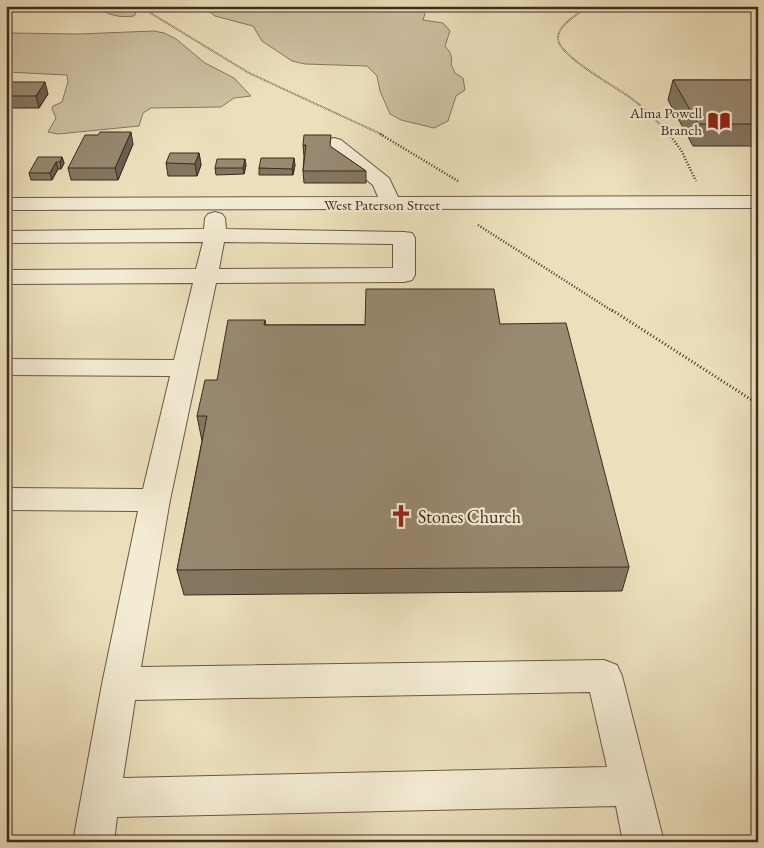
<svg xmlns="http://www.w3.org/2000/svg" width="764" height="848" viewBox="0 0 764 848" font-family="'EB Garamond',serif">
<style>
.green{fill:#cec1a1;stroke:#867660}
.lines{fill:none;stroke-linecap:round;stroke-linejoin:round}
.minor-casing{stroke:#695846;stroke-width:2}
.path-far2{stroke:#3d2b1f;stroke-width:2;stroke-dasharray:0.5 1;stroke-linecap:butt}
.path-far1{stroke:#3d2b1f;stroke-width:2.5;stroke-dasharray:1 2;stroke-linecap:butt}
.path{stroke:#3d2b1f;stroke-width:3;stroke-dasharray:1 2.5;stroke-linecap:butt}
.minor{fill:#f3ebd3;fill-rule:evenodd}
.wall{fill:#837661;stroke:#3d2b1f}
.shaded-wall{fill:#6a604f;stroke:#3d2b1f}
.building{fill:#988971;stroke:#3d2b1f}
.labels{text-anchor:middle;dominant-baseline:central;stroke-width:4.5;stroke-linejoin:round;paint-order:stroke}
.far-poi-label{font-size:15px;fill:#3d2b1f;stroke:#f3ebd3;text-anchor:end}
.far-street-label{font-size:15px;fill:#3d2b1f;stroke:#f3ebd3}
.poi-label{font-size:18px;fill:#3d2b1f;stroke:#f3ebd3;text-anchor:start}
</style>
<rect width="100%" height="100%" fill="#ece0bc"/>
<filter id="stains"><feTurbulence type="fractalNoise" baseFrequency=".004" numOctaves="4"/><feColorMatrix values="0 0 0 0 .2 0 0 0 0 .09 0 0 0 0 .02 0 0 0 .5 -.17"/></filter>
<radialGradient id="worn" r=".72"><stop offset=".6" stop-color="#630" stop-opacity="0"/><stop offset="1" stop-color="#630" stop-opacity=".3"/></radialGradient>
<g class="green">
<path d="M95,6H126L136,13L134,16C118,18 108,15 95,6Z"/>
<path d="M202,6H420L425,14L423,20L443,23L450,31L445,46C450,52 453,56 451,64L455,73L463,78L465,90L456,96L448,121L434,128L401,120L390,114L380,91L377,76L367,66L305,64L292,61L262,41L253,26L215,16Z"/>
<path d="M154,31L164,33L176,39L205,63L234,78L251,96L234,98L221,107L151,108L143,113L139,126L58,134L48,132L56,118L52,109L53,106L62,102L68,82L67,75L6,72V33L79,34Z"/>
</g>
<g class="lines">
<defs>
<g id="minor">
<path d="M334,138L341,140L389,178L398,197L758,196V208L6,210V198L378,197L373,185L327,148L325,144L327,140Z"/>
<path d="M215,212L222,214L225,218L226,229L404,232L412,233L415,238V275L412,280L404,282L216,283L170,500L141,667L604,660L617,665L622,676L664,842H623L616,806L117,817L114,842H73L102,684L138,511L6,510V488L143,489L170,376L6,375V359L174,360L193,283L6,284V270L196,269L203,242L6,243V231L204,229L205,218L208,214ZM224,242L393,244V268L219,269ZM590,692L607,767L123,778L135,700Z"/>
</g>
</defs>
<use href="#minor" class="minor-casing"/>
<g class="path-far2">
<path d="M139,6L249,73L383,135"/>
<path d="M588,6C579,14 557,25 558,39C559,56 616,87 631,98C645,109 658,122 670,135"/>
</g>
<g class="path-far1">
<path d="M380,134L458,181"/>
<path d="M669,134L681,150L696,181"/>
<path d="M478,225L614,312"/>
</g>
<path class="path" d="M612,310L758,404"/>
<use href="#minor" class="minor"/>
</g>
<g class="wall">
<path d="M673,80H758L757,146H693L668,100Z"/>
<path d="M6,82L48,94L39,108H6Z"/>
<path d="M133,144L118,180H71L68,168Z"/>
<path d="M303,145L331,147L366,171V183H304L303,171L304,157Z"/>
<path d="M199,153L201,165L197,176H168L166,163Z"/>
<path d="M62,157L64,163L61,169H58L52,180H31L29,173Z"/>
<path d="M246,165L244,174L216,175L215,168Z"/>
<path d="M295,165L293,175H259V168Z"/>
<path d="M265,320L266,325L500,324L629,567L622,591L184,595L177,570L202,441L197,416L217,380Z"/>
</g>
<g class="shaded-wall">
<path d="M45,82L48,94L39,108L36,96Z"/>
<path d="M131,132L133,144L118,180L115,168Z"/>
<path d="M199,153L201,165L197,176L195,164Z"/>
<path d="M62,157L64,163L61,169L60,162Z"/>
<path d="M294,158L295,165L293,175L292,169Z"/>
<path d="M245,159L246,165L244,174L243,168Z"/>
<path d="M56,162L58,169L52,180L50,173Z"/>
</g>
<g class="building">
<path d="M673,80H758V124H698Z"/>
<path d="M6,82H45L36,96H6Z"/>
<path d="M100,132H131L115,168H68L85,135H98Z"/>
<path d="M304,135H331L330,146L366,171H303L306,145H303Z"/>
<path d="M170,153H199L195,164L166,163Z"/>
<path d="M38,157H62L60,162H56L50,173H29Z"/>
<path d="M261,158H294L292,169L259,168Z"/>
<path d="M217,159H245L243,168H215Z"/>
<path d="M366,289H494L500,324L566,323L629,567L177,570L207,416H197L205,380H217L228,320H265L264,325H365Z"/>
</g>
<defs>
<symbol id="library-bare" viewBox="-9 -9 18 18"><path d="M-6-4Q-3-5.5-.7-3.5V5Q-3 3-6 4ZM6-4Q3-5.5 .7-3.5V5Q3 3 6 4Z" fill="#8f2418" stroke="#f3ebd3" stroke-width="2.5" paint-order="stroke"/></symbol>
<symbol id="church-bare" viewBox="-9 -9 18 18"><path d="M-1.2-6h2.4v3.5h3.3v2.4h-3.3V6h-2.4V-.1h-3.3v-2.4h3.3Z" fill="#8f2418" stroke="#f3ebd3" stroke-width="2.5" paint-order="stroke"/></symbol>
</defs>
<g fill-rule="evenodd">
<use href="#library-bare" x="703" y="105" width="32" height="32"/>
<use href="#church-bare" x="385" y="500" width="32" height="32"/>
</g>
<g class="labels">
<g class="far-poi-label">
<text x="702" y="112">Alma Powell<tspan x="702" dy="17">Branch</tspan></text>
</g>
<g class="far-street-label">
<text x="382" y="204">West Paterson Street</text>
</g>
<g class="poi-label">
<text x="418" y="516">Stones Church</text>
</g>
</g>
<rect width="764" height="848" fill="none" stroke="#ece0bc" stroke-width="25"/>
<rect x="8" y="8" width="749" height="833" fill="none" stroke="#3d2b1f" stroke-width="2.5"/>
<rect x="12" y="12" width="739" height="823" fill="none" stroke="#3d2b1f"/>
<rect width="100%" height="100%" filter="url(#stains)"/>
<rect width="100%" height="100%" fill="url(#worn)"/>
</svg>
